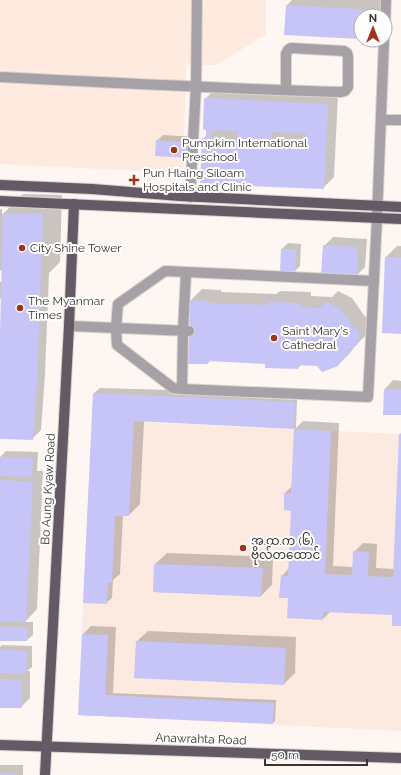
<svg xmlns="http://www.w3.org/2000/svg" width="401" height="775" viewBox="0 0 401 775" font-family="Raleway,'Noto Sans Myanmar',sans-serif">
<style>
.built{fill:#feeade}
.education{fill:#fce9e0}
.shadow{fill:#0003}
.building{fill:#c7c4f7;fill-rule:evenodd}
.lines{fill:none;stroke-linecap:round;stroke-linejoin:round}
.minor-casing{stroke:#dad3cf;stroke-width:12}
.major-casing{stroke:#dad3cf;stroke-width:12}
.minor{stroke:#a6a1a7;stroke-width:10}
.major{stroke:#635a65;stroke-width:10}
.poi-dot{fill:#9d351a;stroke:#fff;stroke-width:1.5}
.labels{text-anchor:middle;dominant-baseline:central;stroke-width:4;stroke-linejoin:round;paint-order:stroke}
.poi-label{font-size:12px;fill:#3a332f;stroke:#fff;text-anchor:start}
.street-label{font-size:12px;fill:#3a332f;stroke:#fff}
</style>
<rect width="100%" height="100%" fill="#fdf6f2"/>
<path class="built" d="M0,0H266V34L217,65H186L183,173L0,164Z"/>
<path class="education" d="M92,420L401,434V731L78,715Z"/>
<g class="shadow">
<path d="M292,0H385V16H361V38L287,5Z"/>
<path d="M216,88L338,94L334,177L323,188L203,139L207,135L205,99Z"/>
<path d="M163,135L197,137L196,151L157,141Z"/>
<path d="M23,194L62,195L60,262L49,273L45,374L41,430L32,439L0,438V389L2,297L0,299V282H2L3,269L0,271V209H2V215Z"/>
<path d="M333,237L367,239L365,267L356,276L324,246Z"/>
<path d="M288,243L301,244L300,266L294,272L282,249Z"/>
<path d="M397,246H401V333L386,257Z"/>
<path d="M202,289L221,290V292L276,294L280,291L311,292V296L332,297L338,291L352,298L363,314L369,321V332L357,344L349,354L338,365L302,364L298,368L266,363L211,360L208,363L191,300Z"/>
<path d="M393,380L401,381V414L385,389Z"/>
<path d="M100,388L169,390V393L297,400L296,428L303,421L339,423L333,566L353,567L354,552L363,543L377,544L376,568L394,569L400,434L401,433V625L393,614L331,611L323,619L289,597L282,576L289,568L292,510L285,493L292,486L295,428L144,421L140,504L129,515H123L120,574L113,580L112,598L106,603L94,393Z"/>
<path d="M6,451L38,452L37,471H43L37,609L25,622H33V635L27,640H0V457Z"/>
<path d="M167,553L273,557L272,585L261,596L154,592L155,564Z"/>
<path d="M91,626L116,627L113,693L276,700L275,721L273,723L79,715L83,634Z"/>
<path d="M148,631L296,637L295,673L284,684L136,642Z"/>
<path d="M2,645L32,646V667L27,671H30V698L21,707H0V647Z"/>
<rect x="0" y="765" width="23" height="10"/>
</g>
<g class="building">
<path d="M286,5L375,10V16H361V39L284,35Z"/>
<path d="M204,98L328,104L324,189L200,184L202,138H206V130L203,129ZM212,130L238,131L237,140L212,139ZM272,132L306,133V143L272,141Z"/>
<path d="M156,140L192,143L191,158L155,156Z"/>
<path d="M3,213L43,214L37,383L33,440L0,439V334Z"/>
<path d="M323,245L358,247L357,277L321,275Z"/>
<path d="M281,249H296L295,273L280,272Z"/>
<path d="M385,257H401V334L382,333Z"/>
<path d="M190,300L210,301V303L268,305V302L301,303V307L320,308L326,302L341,309L352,325L359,332L358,344L351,349L338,366L322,372L317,366L298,365V369L265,368V364L208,361V364H188Z"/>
<path d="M384,389H401V415H383Z"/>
<path d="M93,393L295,402L294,429L134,421L129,516H115L112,583H108L107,604L83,603Z"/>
<path d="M294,429L331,431L325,574L352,575L353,551L369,552L368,576L393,577L399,434H401V626H392V615L324,612L323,620L287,618L288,598H279L281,575L288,576L291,511L284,510V493H291Z"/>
<path d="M0,457L33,458L32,477L0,476Z"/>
<path d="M0,480L33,482L26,622L0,621Z"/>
<path d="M154,564L263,568L261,597L153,592Z"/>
<path d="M0,627H28L27,641H0Z"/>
<path d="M82,634L108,635L105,695L274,703L273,724L78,715Z"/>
<path d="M136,641L286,648L284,685L134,678Z"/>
<path d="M0,650L27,651L26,674L0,673Z"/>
<path d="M0,679L22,680V708H0Z"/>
<rect x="0" y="773" width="15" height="2"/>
</g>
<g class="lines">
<defs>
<g id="minor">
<path d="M385,27L386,0"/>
<path d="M0,77C114,83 227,89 341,92L345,91L348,87V57L347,53L344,51L291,48L288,50L286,54V90"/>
<path d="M381,120H401"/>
<path d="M190,197L196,87L197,0"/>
<path d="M374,281L165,271L118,304L116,328L117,345L173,388L182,389L368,397L377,218L384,40"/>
<path d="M69,326L189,331"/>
<path d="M182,389L183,331L186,272"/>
</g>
<g id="major">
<path d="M0,185L92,189L180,196L401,207"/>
<path d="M0,201L401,219"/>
<path d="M0,745L401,758"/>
<path d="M45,775L69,326L74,204"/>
</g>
</defs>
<use href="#minor" class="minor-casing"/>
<use href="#major" class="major-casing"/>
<use href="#minor" class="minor"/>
<use href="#major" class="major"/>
</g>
<g class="poi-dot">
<circle cx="174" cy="150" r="4"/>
<path d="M132 174h4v4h4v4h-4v4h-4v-4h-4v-4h4z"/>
<circle cx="22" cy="248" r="4"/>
<circle cx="20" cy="308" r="4"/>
<circle cx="274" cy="338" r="4"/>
<circle cx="243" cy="548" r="4"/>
</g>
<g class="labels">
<g class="poi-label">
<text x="182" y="143">Pumpkim International<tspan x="182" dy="14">Preschool</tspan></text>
<text x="143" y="173">Pun Hlaing Siloam<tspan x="143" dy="14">Hospitals and Clinic</tspan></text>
<text x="30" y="248">City Shine Tower</text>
<text x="28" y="301">The Myanmar<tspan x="28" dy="14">Times</tspan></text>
<text x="282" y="331">Saint Mary's<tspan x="282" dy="14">Cathedral</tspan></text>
<text x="251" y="541">အ.ထ.က (၆)<tspan x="251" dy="14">ဗိုလ်တထောင်</tspan></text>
</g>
<g class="street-label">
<text transform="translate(48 489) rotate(-87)">Bo Aung Kyaw Road</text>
<text transform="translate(201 739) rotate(2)">Anawrahta Road</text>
</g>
</g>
<g transform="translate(373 28)"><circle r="19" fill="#ffffff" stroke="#b0adac"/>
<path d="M0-3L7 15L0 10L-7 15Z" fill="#9d351a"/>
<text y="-6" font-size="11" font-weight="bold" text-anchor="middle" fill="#3a332f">N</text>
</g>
<path d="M265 759v6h102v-6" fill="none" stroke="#3a332f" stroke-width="2"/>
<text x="271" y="759" font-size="12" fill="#3a332f" stroke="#ffffff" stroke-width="3" paint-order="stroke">50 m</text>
</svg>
